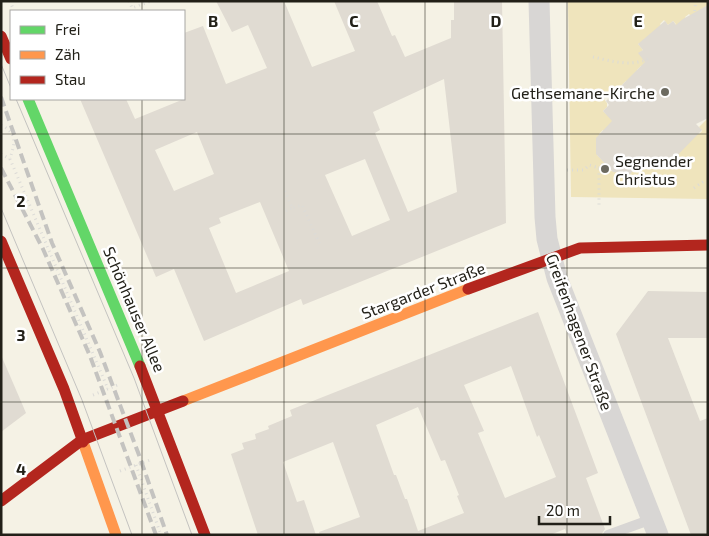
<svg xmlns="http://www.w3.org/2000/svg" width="709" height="536" viewBox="0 0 709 536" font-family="'Exo 2',sans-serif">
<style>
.green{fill:#efe4bc}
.building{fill:#e0dbd2;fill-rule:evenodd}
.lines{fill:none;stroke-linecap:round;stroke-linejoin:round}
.path{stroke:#dcdbd7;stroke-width:3;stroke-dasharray:1 4;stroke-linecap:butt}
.lane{stroke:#d8d6d4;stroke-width:10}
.street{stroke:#d8d6d4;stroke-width:21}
.fast{stroke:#63d668;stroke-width:11}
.slow{stroke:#ff974d;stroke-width:11}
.jam{stroke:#b3261e;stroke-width:11}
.tram{stroke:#c4c3c0;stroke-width:1}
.rail{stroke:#c4c3c0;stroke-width:4;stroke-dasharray:10 5;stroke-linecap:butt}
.grid{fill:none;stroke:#222018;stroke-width:1;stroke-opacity:0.55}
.poi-dot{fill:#6c6a60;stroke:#fff;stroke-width:2}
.labels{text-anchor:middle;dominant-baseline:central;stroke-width:5;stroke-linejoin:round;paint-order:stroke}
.poi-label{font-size:16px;fill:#222018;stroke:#fff;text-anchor:end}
.street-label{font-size:16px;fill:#222018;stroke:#fff}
.grid-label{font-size:16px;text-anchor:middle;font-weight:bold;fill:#222018;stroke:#fff;stroke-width:5;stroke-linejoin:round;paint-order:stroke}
</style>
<rect width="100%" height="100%" fill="#f5f2e5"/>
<path class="green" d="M568,1H708V5L691,16L689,14L685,17L689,22L671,28L676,24L673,21L668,25L664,20L660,24L665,29L638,44L643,50L639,53L648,52L644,70L641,66L637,70L640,74L629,85L626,81L622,85L625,88L610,99L607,95L603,98L607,103V107L603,111L606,114L616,117L609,137L603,130L599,134L604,141L599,155H597L610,168L611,171H613L642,154L658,160L655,163L657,166L662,162H667L671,166L674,163L671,159L695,131L699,134L702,131L699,127L708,118V199L571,197Z"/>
<g class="building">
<path d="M216,1H284L312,67L355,51L334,1H377L392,36L395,35L405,57L451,38V20H454V1H502L506,223L303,305L301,299L204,341L174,269L156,277L80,99H126L135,119L184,99V33L203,26L226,84L267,68L248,25L232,32ZM444,79L457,192L408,212L375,133L380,130L373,112ZM197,132L214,174L174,191L155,150ZM365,159L390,220L352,236L325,175ZM260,202L289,271L236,293L209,228L221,223L219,218Z"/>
<path d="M708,5V118L696,124L702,130L669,164L665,159L658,166L648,156L630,174L613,172L596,154V138L612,121L603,111L609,105L606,101L645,62L638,53L643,50L638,44L665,21L668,25L673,21L676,25L683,19Z"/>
<path d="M648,291L708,292V338H668L700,421L708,418V535H691L616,334Z"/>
<path d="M538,312L598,473L586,478L605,529L601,535H567L565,529L550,535H320L319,532L360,517L333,442L283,462L297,502L304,500L316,535H258L231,454L244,449L242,443L256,439L255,434L269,429L268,426L292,416L290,410ZM511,366L537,437L539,435L556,477L505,498L478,433L484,431L464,385ZM418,407L441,461L445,460L459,495L457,496L464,513L418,531L407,499H405L396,475H394L376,425Z"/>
<path d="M1,355L26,413L1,432Z"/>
</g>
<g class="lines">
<g class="path">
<path d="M10,1L14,11"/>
<path d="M129,1L132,8L151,1"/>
<path d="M694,16L696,1"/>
<path d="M593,57C611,61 635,68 651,57"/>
<path d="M1,125C18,134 15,142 10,159L108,389"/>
<path d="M708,129V145"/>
<path d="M1,154L10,159"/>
<path d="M599,168L605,162"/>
<path d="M567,170H584L589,165L599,168V205"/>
<path d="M694,188L704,181"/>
<path d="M285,191L292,208L302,205L321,247"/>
<path d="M286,211L292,208"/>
<path d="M93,395L120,384"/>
<path d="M136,465L161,535"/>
<path d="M120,471L150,460"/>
</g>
<path class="lane" d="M608,535L652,519"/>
<path class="street" d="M539,1L545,217L547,239L557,278L658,535"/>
<path class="fast" d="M28,99L140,366"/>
<g class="slow">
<path d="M183,401L468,289"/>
<path d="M83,442L116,535"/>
</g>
<g class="jam">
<path d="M1,36L11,59"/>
<path d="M1,241L64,389L83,442"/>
<path d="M468,289L580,248L708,245"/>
<path d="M140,366L205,535"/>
<path d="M1,501L82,440L183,401"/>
</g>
<g class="tram">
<path d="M1,64L11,88"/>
<path d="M16,99L134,378L192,535"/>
<path d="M1,208L82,400L132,535"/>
</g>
<g class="rail">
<path d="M1,97L52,243L100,352L139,455L167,535"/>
<path d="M1,168L43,249L90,356L156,535"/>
</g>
</g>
<path class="grid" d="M142,1V11M284,1V535M425,1V535M567,1V535M142,99V535M1,134H708M1,268H708M1,402H708"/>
<g class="poi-dot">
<circle cx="665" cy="92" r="5"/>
<circle cx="605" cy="169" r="5"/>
</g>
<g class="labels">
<g class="poi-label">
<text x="655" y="92">Gethsemane-Kirche</text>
<text x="615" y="160" text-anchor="start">Segnender<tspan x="615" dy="18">Christus</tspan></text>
</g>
<g class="street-label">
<text transform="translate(423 290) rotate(-21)">Stargarder Straße</text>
<text transform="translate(135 309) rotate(67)">Schönhauser Allee</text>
<text transform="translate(580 332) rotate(70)">Greifenhagener Straße</text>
</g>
</g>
<g class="grid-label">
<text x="213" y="27">B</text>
<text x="354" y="27">C</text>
<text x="496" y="27">D</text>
<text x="638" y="27">E</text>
<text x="21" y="207">2</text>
<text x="21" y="341">3</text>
<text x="21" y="475">4</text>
</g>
<rect width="709" height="536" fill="none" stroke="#222018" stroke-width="5"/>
<rect x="10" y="10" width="175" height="90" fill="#ffffff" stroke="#a7a6a3"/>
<rect x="20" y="26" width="25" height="8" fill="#63d668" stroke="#a7a6a3"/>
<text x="55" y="35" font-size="15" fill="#222018">Frei</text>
<rect x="20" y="51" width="25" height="8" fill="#ff974d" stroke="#a7a6a3"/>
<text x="55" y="60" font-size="15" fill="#222018">Zäh</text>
<rect x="20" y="76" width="25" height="8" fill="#b3261e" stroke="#a7a6a3"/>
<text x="55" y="85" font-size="15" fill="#222018">Stau</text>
<path d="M539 516v8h71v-8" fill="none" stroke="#222018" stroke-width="2.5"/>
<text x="546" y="516" font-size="15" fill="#222018" stroke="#ffffff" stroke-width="4" paint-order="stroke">20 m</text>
</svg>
